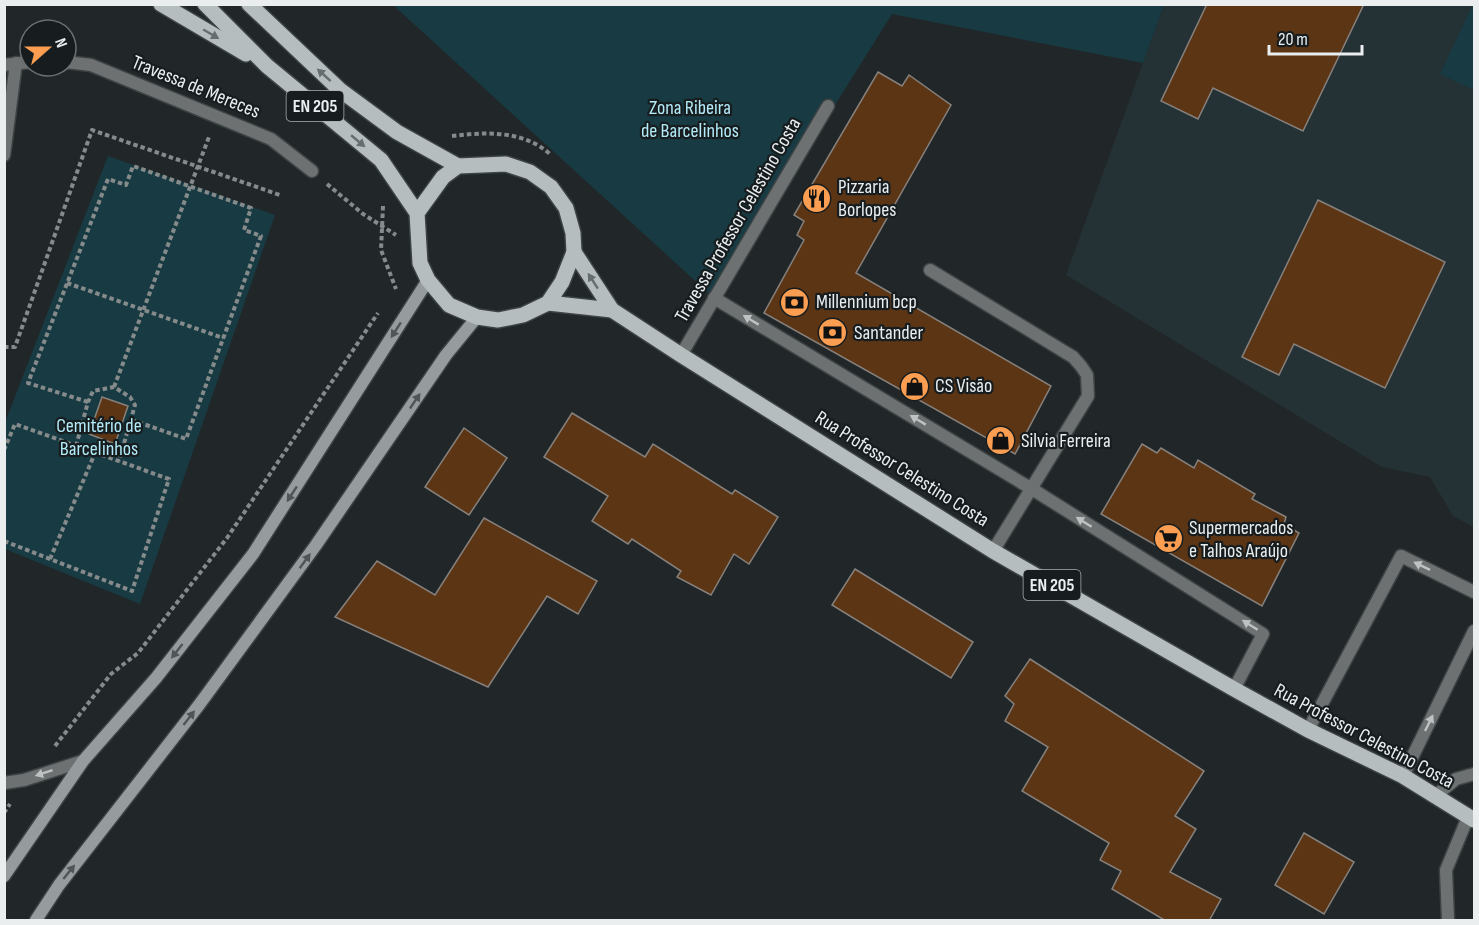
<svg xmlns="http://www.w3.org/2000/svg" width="1479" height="925" viewBox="0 0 1479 925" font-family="'Sofia Sans Condensed',sans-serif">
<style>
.built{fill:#243135}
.green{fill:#183a42}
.building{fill:#5c3515;stroke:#86817d;stroke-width:1.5}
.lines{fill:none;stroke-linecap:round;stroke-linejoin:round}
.lane-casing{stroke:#3d4344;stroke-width:15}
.street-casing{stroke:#3d4344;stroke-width:15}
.secondary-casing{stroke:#3d4344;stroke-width:15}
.primary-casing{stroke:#3d4344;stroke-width:18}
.path{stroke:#858a8b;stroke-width:4;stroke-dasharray:4.5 3;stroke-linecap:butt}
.lane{stroke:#6e7172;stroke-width:12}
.street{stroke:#6e7172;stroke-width:12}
.secondary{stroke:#969c9d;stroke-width:12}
.primary{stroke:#b6bdbe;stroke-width:15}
.oneway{fill:#666d6e}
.oneway2{fill:#bfc2c3}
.oneway3{fill:#505658}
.labels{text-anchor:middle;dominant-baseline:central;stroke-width:4.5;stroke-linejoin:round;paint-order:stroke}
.shield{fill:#171d1f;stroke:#abafb1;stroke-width:1.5}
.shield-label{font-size:18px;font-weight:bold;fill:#eaeeef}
.street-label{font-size:20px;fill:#eaeeef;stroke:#171d1f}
.park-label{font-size:20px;fill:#b2eaf8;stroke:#171d1f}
.poi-label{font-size:20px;fill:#eaeeef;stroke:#171d1f;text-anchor:start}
</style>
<rect width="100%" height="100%" fill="#212728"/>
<path class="built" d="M1164,5H1474V527L1453,516L1430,477L1382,467L1066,275Z"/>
<g class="green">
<path d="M1473,4L1474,5V90L1440,74Z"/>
<path d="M393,5H1164L1143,63L892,14L714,298Z"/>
<path d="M108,156L275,215L140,604L5,549L4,425Z"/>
</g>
<g class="building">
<path d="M1207,4H1364L1303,131L1213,88L1198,119L1161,101Z"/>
<path d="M878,72L902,86L909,75L951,105L856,273L1051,386L1015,454L764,313L804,240L797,235L804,221L794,215Z"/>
<path d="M1318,200L1445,262L1385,388L1294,344L1279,375L1242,357Z"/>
<path d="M102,397L128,406L115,444L89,434Z"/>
<path d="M572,413L645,457L653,444L732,494L735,490L778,517L749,564L734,554L711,595L677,577L681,571L632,539L628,544L592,521L608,496L544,457Z"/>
<path d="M464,428L507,458L469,515L425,487Z"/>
<path d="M1142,444L1157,453L1161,448L1194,468L1198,460L1255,494L1252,499L1286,517L1284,524L1299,533L1262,606L1101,514Z"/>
<path d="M484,518L597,581L578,614L547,596L488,687L335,617L377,561L435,595Z"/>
<path d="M855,569L973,642L951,678L832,605Z"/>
<path d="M1030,659L1204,771L1175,816L1196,829L1170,872L1221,899L1209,921H1166L1112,889L1121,871L1100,860L1109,843L1022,791L1048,747L1005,721L1014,704L1005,696Z"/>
<path d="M1304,833L1354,862L1324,914L1275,885Z"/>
</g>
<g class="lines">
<defs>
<g id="lane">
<path d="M930,270L1073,357L1081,366L1087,375L1088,396L993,551"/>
<path d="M714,298L1032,489L1263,634L1234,689"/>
<path d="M1308,730L1401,556L1474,592"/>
<path d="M1403,776L1474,631"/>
</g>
<g id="street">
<path d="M66,62L91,65L271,139L312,171"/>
<path d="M4,65L30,62"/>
<path d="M4,155L16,63"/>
<path d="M681,355L828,106"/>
<path d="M4,783L24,780L83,761"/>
<path d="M1435,796L1456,779L1474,774"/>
<path d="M1448,920L1446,870L1468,817"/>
</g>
<g id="secondary">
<path d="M4,876L83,761L156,678L253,554L428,280"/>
<path d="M36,920L59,885L199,705L316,545L446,355L477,317"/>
</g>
<g id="primary">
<path d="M161,4L246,54"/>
<path d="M205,4L267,66L381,160L417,213L420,263L428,280L449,305L477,317L498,320L523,315L548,303L562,282L574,252L573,233L566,208L551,187L530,172L506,164L458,166L443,177L417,213"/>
<path d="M249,4L340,90L397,132L458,166"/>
<path d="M574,252L612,310L681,355L993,551L1234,689L1308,730L1403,776L1474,820"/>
<path d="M548,303L612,310"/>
</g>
</defs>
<use href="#lane" class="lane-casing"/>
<use href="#street" class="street-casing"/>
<use href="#secondary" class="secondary-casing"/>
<use href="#primary" class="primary-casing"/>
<g class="path">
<path d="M452,136C485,132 523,130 550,154"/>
<path d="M327,184L363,214L396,235"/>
<path d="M383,206L381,250L396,289"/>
<path d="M67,283L223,338"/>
<path d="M4,347H15L92,130L280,195"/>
<path d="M114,387L209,137"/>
<path d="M88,402L28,383L108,179L126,185L133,166L251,208L244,230L261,236L186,439L132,420"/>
<path d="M76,446L88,402L93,391L114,387L130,397L135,405L119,461"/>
<path d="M4,450L15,424L169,479L132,591L4,541"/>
<path d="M50,559L95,453"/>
<path d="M55,746L111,674L138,653L227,538L378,313"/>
<path d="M4,813L10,804"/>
</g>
<use href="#lane" class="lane"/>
<use href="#street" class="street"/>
<use href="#secondary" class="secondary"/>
<use href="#primary" class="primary"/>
</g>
<defs><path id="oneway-solid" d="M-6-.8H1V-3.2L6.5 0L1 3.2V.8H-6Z" transform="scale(1.5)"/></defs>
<g class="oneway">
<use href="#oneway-solid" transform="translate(211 34) rotate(30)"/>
<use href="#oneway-solid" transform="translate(324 75) rotate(-138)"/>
<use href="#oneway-solid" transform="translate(358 141) rotate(40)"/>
<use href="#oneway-solid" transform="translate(593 281) rotate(-123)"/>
</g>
<g class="oneway2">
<use href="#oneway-solid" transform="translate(751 320) rotate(-149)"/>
<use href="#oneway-solid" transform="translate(918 420) rotate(-149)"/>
<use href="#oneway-solid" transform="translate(1084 522) rotate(-148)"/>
<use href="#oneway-solid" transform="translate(1422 566) rotate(-154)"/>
<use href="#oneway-solid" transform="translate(1250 625) rotate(-148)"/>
<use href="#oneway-solid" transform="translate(1429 723) rotate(-64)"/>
<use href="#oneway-solid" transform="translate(44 773) rotate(162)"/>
</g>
<g class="oneway3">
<use href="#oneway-solid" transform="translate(396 330) rotate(123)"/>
<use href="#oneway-solid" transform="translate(415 401) rotate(-56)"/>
<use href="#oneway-solid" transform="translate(292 494) rotate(123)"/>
<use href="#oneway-solid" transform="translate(305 561) rotate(-54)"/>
<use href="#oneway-solid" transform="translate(177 651) rotate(128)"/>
<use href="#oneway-solid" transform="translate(189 718) rotate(-52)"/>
<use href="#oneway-solid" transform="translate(69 872) rotate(-51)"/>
</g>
<defs>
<symbol id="restaurant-disc" viewBox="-11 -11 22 22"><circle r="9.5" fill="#fb9e51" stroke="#171d1f"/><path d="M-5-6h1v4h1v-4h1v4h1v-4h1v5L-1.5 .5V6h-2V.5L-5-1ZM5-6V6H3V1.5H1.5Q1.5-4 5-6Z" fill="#111"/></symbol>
<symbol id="bank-disc" viewBox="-11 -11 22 22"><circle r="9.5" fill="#fb9e51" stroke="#171d1f"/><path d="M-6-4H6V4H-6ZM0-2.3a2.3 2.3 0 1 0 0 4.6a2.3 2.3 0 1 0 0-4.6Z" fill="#111"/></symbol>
<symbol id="shop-disc" viewBox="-11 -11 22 22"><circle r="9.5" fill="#fb9e51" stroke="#171d1f"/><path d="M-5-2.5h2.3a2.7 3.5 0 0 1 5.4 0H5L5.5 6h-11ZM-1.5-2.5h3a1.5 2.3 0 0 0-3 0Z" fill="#111"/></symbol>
<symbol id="supermarket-disc" viewBox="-11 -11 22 22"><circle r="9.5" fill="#fb9e51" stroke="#171d1f"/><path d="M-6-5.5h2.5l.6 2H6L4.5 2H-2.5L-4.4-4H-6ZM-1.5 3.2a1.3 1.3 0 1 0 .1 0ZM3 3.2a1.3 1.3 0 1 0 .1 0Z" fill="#111"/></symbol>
</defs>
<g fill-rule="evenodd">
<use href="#restaurant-disc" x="800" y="182" width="33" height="33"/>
<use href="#bank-disc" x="778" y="286" width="33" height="33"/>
<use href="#bank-disc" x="816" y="316" width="33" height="33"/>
<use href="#shop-disc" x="898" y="370" width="33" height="33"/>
<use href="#shop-disc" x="984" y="424" width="33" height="33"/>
<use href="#supermarket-disc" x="1152" y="522" width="33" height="33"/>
</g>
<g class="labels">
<g class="shield">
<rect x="286.5" y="91" width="57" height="30" rx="4.5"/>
<rect x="1023.5" y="570" width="57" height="30" rx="4.5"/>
</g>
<g class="shield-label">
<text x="315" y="106">EN 205</text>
<text x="1052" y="585">EN 205</text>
</g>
<g class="street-label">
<text transform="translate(196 87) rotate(22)">Travessa de Mereces</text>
<text transform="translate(738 220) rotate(-60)">Travessa Professor Celestino Costa</text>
<text transform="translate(902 469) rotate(32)">Rua Professor Celestino Costa</text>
<text transform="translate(1364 736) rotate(28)">Rua Professor Celestino Costa</text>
</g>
<g class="park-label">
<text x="690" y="108">Zona Ribeira<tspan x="690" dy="23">de Barcelinhos</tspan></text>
<text x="99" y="426">Cemitério de<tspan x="99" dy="23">Barcelinhos</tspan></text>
</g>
<g class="poi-label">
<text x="838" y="187">Pizzaria<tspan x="838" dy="23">Borlopes</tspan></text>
<text x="816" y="302">Millennium bcp</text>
<text x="854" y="333">Santander</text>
<text x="935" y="386">CS Visão</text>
<text x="1021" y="441">Silvia Ferreira</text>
<text x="1189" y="528">Supermercados<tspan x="1189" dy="23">e Talhos Araújo</tspan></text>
</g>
</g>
<rect width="1479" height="925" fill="none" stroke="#eaeeef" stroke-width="12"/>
<g transform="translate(48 48) rotate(69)"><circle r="28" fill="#171d1f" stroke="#6b7172" stroke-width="1.5"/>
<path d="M0-4.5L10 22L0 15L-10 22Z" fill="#fb9e51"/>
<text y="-9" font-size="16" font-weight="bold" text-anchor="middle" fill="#eaeeef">N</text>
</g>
<path d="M1269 45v9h93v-9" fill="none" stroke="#eaeeef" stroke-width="3"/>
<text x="1278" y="45" font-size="18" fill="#eaeeef" stroke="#171d1f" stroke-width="4.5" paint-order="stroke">20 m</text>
</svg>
